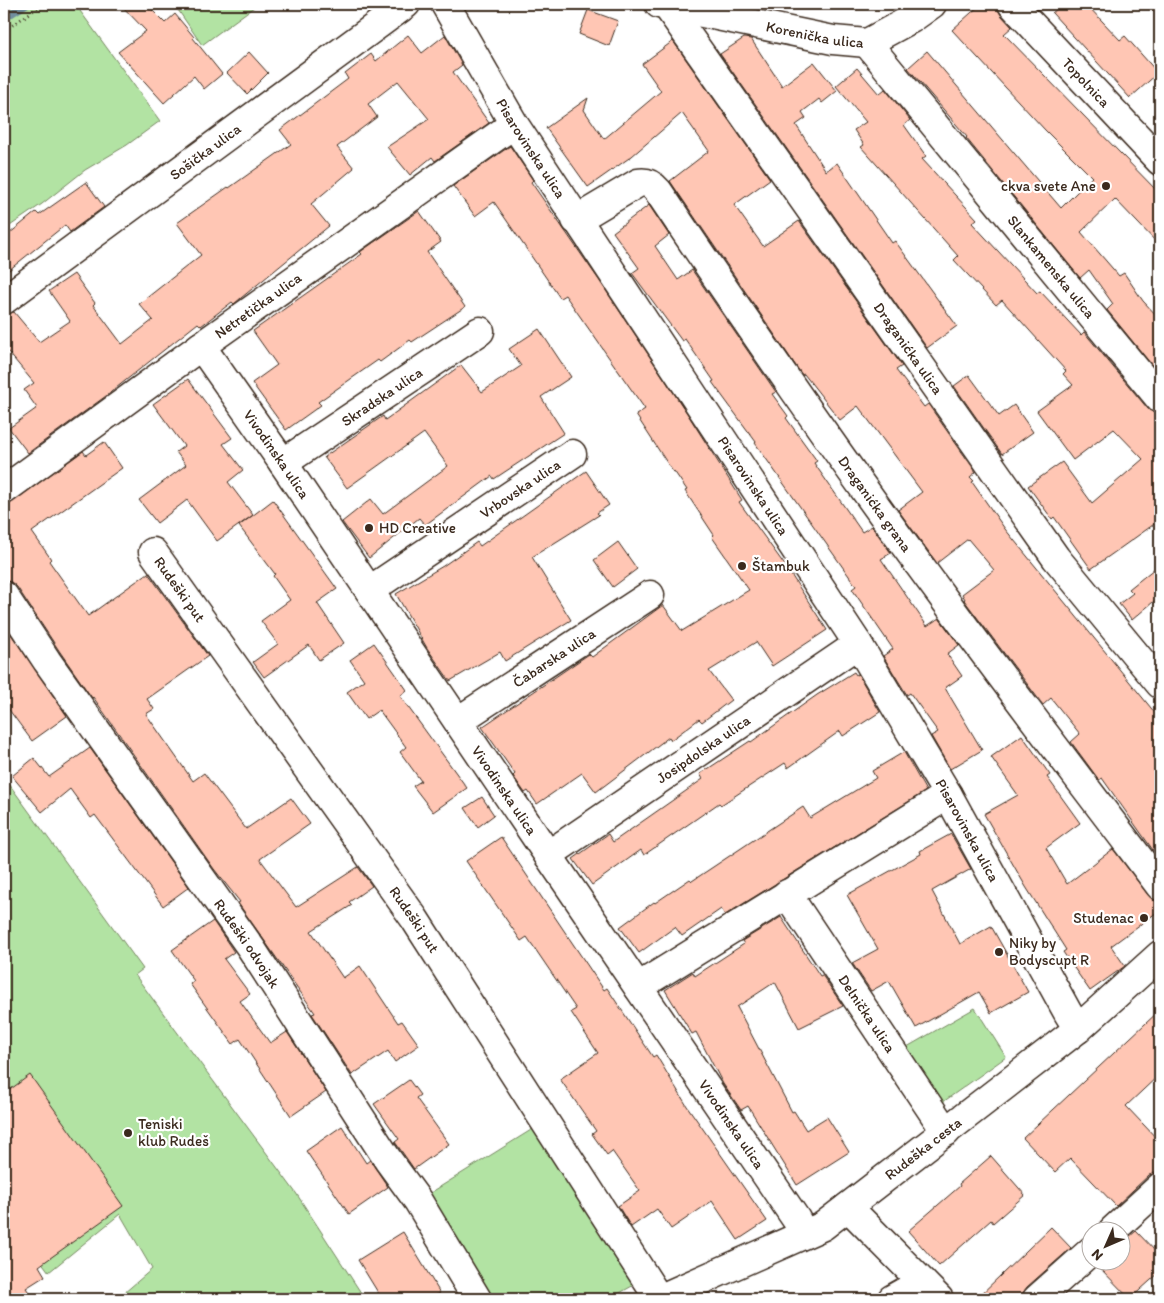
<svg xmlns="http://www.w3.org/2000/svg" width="1164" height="1303" viewBox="0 0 1164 1303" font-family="Itim,sans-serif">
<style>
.green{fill:#b2e3a3;stroke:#768660}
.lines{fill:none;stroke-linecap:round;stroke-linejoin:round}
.stream{stroke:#6f8e9e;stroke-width:8}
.building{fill:#ffc6b4;stroke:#3b2a1e}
.minor-casing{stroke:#3b2a1e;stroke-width:31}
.tertiary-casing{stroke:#3b2a1e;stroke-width:31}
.path{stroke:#3b2a1e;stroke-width:3;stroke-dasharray:1 4;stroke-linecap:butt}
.minor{stroke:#fff;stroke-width:28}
.tertiary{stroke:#fff;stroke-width:28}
.poi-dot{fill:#3b2a1e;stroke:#fff;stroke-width:2}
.labels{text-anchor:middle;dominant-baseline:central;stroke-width:4.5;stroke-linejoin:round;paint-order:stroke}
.street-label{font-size:15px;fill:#3b2a1e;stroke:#fff}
.poi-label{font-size:15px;fill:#3b2a1e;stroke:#fff;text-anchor:start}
</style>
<rect width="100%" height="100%" fill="#fff"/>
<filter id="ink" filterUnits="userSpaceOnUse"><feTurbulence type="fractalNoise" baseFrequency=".02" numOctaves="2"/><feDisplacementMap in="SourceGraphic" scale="10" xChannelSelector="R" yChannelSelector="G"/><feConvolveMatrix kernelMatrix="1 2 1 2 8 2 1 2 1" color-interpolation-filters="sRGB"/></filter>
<g filter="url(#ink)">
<g class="green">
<path d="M4,4H75L160,121L127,145L85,170L42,204L4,230Z"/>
<path d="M174,4H258L202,45Z"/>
<path d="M4,777L143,969L135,975L296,1193L365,1299H117L152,1269L120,1214L49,1272L4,1211Z"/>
<path d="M975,1008L1006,1057L936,1107L900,1051Z"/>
<path d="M539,1125L634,1285L609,1299H491L427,1195Z"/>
</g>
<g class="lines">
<path class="stream" d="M4,18L26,4"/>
</g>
<g class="building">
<path d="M120,4H146L165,23L175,14L194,37L193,38L222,74L204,89L194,76L164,103L118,52L146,31Z"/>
<path d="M981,4H995L1001,15L1012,27L1004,34L1160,194V246L1115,199L1081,232L1119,276L1124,273L1143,301L1160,319V375L1107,310L1113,304L1089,270L1080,278L966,138L967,137L908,68L927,51L1061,208L1092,177L1045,130L952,30Z"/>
<path d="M1063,4H1086L1120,40L1125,36L1158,73L1130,98L1052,13Z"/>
<path d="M588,10L618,21L609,46L579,34Z"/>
<path d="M408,35L422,53L445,35L462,65L453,72L489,123L435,161L432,157L410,175L387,147L429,119L398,81L368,104L377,117L337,147L354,168L311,204L329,226L241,298L234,304L232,302L201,326L198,323L106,396L28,453L9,428L37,408L24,390L34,383L4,347V315L14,312L39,342L70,321L49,291L74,274L95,303L93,305L122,344L153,320L139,304L201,255L177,223L228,187L229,188L291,144L280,130L348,79L345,74L371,54L376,61Z"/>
<path d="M744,38L751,39L782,86L814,62L837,91L822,103L819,99L802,112L806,118L796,125L826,171L837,163L892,243L895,241L957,326L927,348L720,54Z"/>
<path d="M673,41L770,179L734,205L763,246L799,221L902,366L896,370L924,407L928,404L976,472L970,477L974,481L972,482L1005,529L1160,719V860L1102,778L1099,780L1071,742L1080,734L1051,698L1043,705L964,600L965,599L962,594L994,570L968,539L937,563L898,510L922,492L858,406L840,420L804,374L802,375L670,181L709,151L682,113L632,156L588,187L546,128L588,98L584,110L604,139L661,91L642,64Z"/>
<path d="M249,52L268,73L247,94L227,73Z"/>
<path d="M857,68L879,94L885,89L910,120L904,125L926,156L922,159L977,219L972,223L1037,293L1040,291L1081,335L1084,332L1148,409L1154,413L1160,414V520L1091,569L1054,517L1052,519L1028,486L1062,462L1092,503L1143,459L1114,429L1073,460L1037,411L1073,385L1063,374L1066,371L1002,300L996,305L954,260L958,256L861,147L864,145L854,130L866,122L836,86Z"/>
<path d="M510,146L533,180L531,182L599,280L687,413L742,500L739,502L784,564L827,630L772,666L756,642L709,671L731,700L702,722L699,719L671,740L669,737L596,792L582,773L537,804L528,791L525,793L513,776L515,774L482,727L589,654L592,657L663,605L682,631L749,590L712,537L714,535L685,491L687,490L674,471L673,472L636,415L645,409L565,295L560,298L494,202L475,216L453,186Z"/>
<path d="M86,182L104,207L70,232L65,225L4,274V238L36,212L39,215Z"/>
<path d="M649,205L669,235L655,246L678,280L692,270L776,392L772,394L788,416L786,418L817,461L814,463L862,532L872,526L891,553L881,559L927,626L939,618L959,645L947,654L962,676L945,688L982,750L950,769L931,736L938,732L910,693L907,695L883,656L893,649L852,589L856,586L755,443L756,442L712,382L714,381L685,339L682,341L632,273L639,268L613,232Z"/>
<path d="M419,211L441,242L427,252L465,307L412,342L410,340L380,362L378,360L318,402L321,405L286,430L252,383L277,365L253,331L362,254L360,252Z"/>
<path d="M539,329L571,377L541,397L564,433L494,479L492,476L425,525L419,518L369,558L342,522L371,499L383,514L448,466L424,433L347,488L324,457L383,416L385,420L461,365L482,392L521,366L509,349Z"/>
<path d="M969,375L999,416L1014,405L1033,432L1002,454L954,386Z"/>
<path d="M188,379L232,438L223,444L243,470L228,482L253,515L217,541L187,500L157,523L139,500L186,465L176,452L184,446L153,404Z"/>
<path d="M104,442L122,468L32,532L51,559L49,561L88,616L148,573L208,656L147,699L154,709L146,714L193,781L204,773L246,829L291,798L310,824L260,859L296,907L358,867L372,886L349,902L352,905L311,931L343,978L360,966L398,1023L402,1021L419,1045L395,1062L388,1051L352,1075L312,1014L315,1013L238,903L240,902L214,869L93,697L92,698L60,652L17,587L11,582L4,580V508L83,451L86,455Z"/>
<path d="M586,471L609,505L597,513L599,515L532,557L571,620L505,661L500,652L450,681L427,648L396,594L443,566L477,542L480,546Z"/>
<path d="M273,500L337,589L317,603L344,643L319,660L309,645L264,677L253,662L278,644L261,621L290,600L273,576L275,574L239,526Z"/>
<path d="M618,542L637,569L613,587L594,560Z"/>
<path d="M1160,564V596L1132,620L1119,604L1133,593L1129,589Z"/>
<path d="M4,624L67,716L32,741L4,703Z"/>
<path d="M374,643L407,690L400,696L467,788L433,812L413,786L421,781L400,752L406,747L379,710L366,719L347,692L364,680L350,660Z"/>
<path d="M854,672L856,675L858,674L880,712L843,736L840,731L788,768L785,763L721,805L719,803L644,855L641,850L592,885L573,859L608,834L613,842L703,779L700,774L750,741L751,742L817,695Z"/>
<path d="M1022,735L1050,775L1047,777L1080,823L1046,848L1067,884L1113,849L1148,895L1153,900L1160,901V910L1111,946L1125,966L1090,991L1063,952L1066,950L1026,887L984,814L1018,795L991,757Z"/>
<path d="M90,748L189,887L163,906L95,815L91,818L70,789L42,812L12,776L34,758L49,777Z"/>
<path d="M904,752L926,791L725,915L721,909L682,936L675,927L639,953L620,927L654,902L655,903L690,879L692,881L803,807L810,818L876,778L872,771Z"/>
<path d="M482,797L494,815L478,827L465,808Z"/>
<path d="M951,834L971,869L932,891L960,944L991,926L1028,992L991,1013L979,992L916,1028L889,981L871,991L852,963L878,949L847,895L921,854L920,851Z"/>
<path d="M501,837L604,990L607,988L653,1057L656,1055L687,1106L767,1221L738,1240L712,1201L671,1229L657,1209L631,1227L618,1206L640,1191L612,1151L607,1155L592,1134L596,1131L560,1079L598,1053L571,1012L576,1009L527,937L521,941L466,861Z"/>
<path d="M781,917L820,976L822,975L843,1006L799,1028L775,982L737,1007L792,1112L794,1111L806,1130L827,1117L849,1152L797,1185L748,1106L741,1110L723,1084L696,1032L692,1034L665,990L693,972L695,976L744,944L742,941Z"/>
<path d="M213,921L234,952L224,959L250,994L240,1001L270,1043L287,1032L326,1092L291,1116L240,1039L233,1044L190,984L194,981L172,950Z"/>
<path d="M1160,1010V1074L1126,1106L1160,1142V1172L1149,1175L1116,1206L1070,1158L1055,1172L1023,1138Z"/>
<path d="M30,1075L123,1206L39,1266L45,1276L26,1288L34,1299H4V1094Z"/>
<path d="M409,1080L420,1095L416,1098L449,1144L414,1169L395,1142L399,1139L374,1104Z"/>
<path d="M342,1126L366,1163L370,1160L388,1187L349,1214L306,1151Z"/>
<path d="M991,1156L1025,1195L993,1223L991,1220L939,1266L908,1231L960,1186L959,1184Z"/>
<path d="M1051,1227L1071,1248L1027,1287L1022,1294V1299H976Z"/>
<path d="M1136,1231L1160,1256V1272L1130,1299L1098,1266L1103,1260H1122V1243Z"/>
<path d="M403,1232L440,1293L429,1299H382L358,1260Z"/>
</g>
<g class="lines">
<defs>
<g id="minor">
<path id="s1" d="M445,4L514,124L858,644L948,795L1068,1013L1078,1029"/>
<path id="s2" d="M659,4L833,40L867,43L911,19L932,4"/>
<path id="s3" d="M1012,4L1160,161"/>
<path id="s4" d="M667,6L1056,558L1160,684"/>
<path id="s5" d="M867,43L1160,399"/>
<path id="s6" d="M576,220L638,183C647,181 652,184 658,191C752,331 849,471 950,607C1019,701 1090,793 1160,886"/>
<path id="s7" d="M4,300L406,4"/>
<path id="s8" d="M201,346L283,463L548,855L796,1219L804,1234"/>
<path id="s9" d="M283,463L480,331"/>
<path id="s10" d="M4,490L201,346L514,124"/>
<path id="s11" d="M153,552L414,918L659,1299"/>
<path id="s12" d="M370,590L572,454"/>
<path id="s13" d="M4,596L47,661L251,948L388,1160L418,1201L477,1299"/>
<path id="s14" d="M458,721L650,595"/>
<path id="s15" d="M548,855L858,644"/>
<path id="s16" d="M787,894L946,1132"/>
<path d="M638,987L948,795"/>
<path d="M848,1207L939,1299"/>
<path d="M1113,1230L1160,1187"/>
<path d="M892,1299L922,1282"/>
<path d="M1037,1299L1092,1250"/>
</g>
<g id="tertiary">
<path id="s17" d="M659,1299L823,1226L1078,1029L1160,955"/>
</g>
</defs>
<use href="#minor" class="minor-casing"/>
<use href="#tertiary" class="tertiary-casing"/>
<path class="path" d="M4,31L43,4"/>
<use href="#minor" class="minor"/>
<use href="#tertiary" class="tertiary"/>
</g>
</g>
<g class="poi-dot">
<circle cx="1106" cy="186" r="5"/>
<circle cx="369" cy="528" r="5"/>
<circle cx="742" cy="566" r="5"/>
<circle cx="1144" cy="918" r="5"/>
<circle cx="999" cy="952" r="5"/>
<circle cx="128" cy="1133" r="5"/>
</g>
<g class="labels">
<g class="street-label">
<text stroke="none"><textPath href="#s2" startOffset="159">Korenička ulica</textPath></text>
<text stroke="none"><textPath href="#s3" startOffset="108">Topolnica</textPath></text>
<text stroke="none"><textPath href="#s1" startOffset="168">Pisarovinska ulica</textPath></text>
<text stroke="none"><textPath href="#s7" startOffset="250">Sošička ulica</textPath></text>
<text stroke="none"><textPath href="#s5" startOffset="290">Slankamenska ulica</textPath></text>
<text stroke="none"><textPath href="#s10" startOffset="314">Netretička ulica</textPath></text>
<text stroke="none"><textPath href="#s4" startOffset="419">Draganićka ulica</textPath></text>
<text stroke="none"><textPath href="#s9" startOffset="119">Skradska ulica</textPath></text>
<text stroke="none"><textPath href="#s8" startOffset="132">Vivodinska ulica</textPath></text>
<text stroke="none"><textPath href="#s1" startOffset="572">Pisarovinska ulica</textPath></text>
<text stroke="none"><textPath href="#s12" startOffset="181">Vrbovska ulica</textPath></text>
<text stroke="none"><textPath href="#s6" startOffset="476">Draganićka grana</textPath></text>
<text stroke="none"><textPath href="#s11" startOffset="46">Rudeški put</textPath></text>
<text stroke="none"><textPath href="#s14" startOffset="115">Čabarska ulica</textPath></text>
<text stroke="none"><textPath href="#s15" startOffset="188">Josipdolska ulica</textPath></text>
<text stroke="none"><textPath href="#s8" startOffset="538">Vivodinska ulica</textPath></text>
<text stroke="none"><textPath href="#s1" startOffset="978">Pisarovinska ulica</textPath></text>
<text stroke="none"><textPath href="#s11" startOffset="451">Rudeški put</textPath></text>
<text stroke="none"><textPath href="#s13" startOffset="424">Rudeški odvojak</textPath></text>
<text stroke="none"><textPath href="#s16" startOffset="144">Delnička ulica</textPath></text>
<text stroke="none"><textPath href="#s8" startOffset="942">Vivodinska ulica</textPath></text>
<text stroke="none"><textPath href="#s17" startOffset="306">Rudeška cesta</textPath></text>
</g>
<g class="poi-label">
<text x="1096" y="186" text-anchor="end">ckva svete Ane</text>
<text x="379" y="528">HD Creative</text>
<text x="752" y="566">Štambuk</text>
<text x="1134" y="918" text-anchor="end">Studenac</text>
<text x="1009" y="943">Niky by<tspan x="1009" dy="17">Bodyscupt R</tspan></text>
<text x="138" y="1124">Teniski<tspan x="138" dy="17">klub Rudeš</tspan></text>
</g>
</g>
<rect width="1164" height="1303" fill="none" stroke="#fff" stroke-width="20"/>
<rect x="10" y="10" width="1144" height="1283" fill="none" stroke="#3b2a1e" stroke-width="2" filter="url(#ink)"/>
<g transform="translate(1106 1246) rotate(225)"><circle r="24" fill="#ffffff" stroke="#b1aaa5"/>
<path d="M0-4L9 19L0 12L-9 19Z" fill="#3b2a1e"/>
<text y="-8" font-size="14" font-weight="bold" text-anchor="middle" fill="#3b2a1e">N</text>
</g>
</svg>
